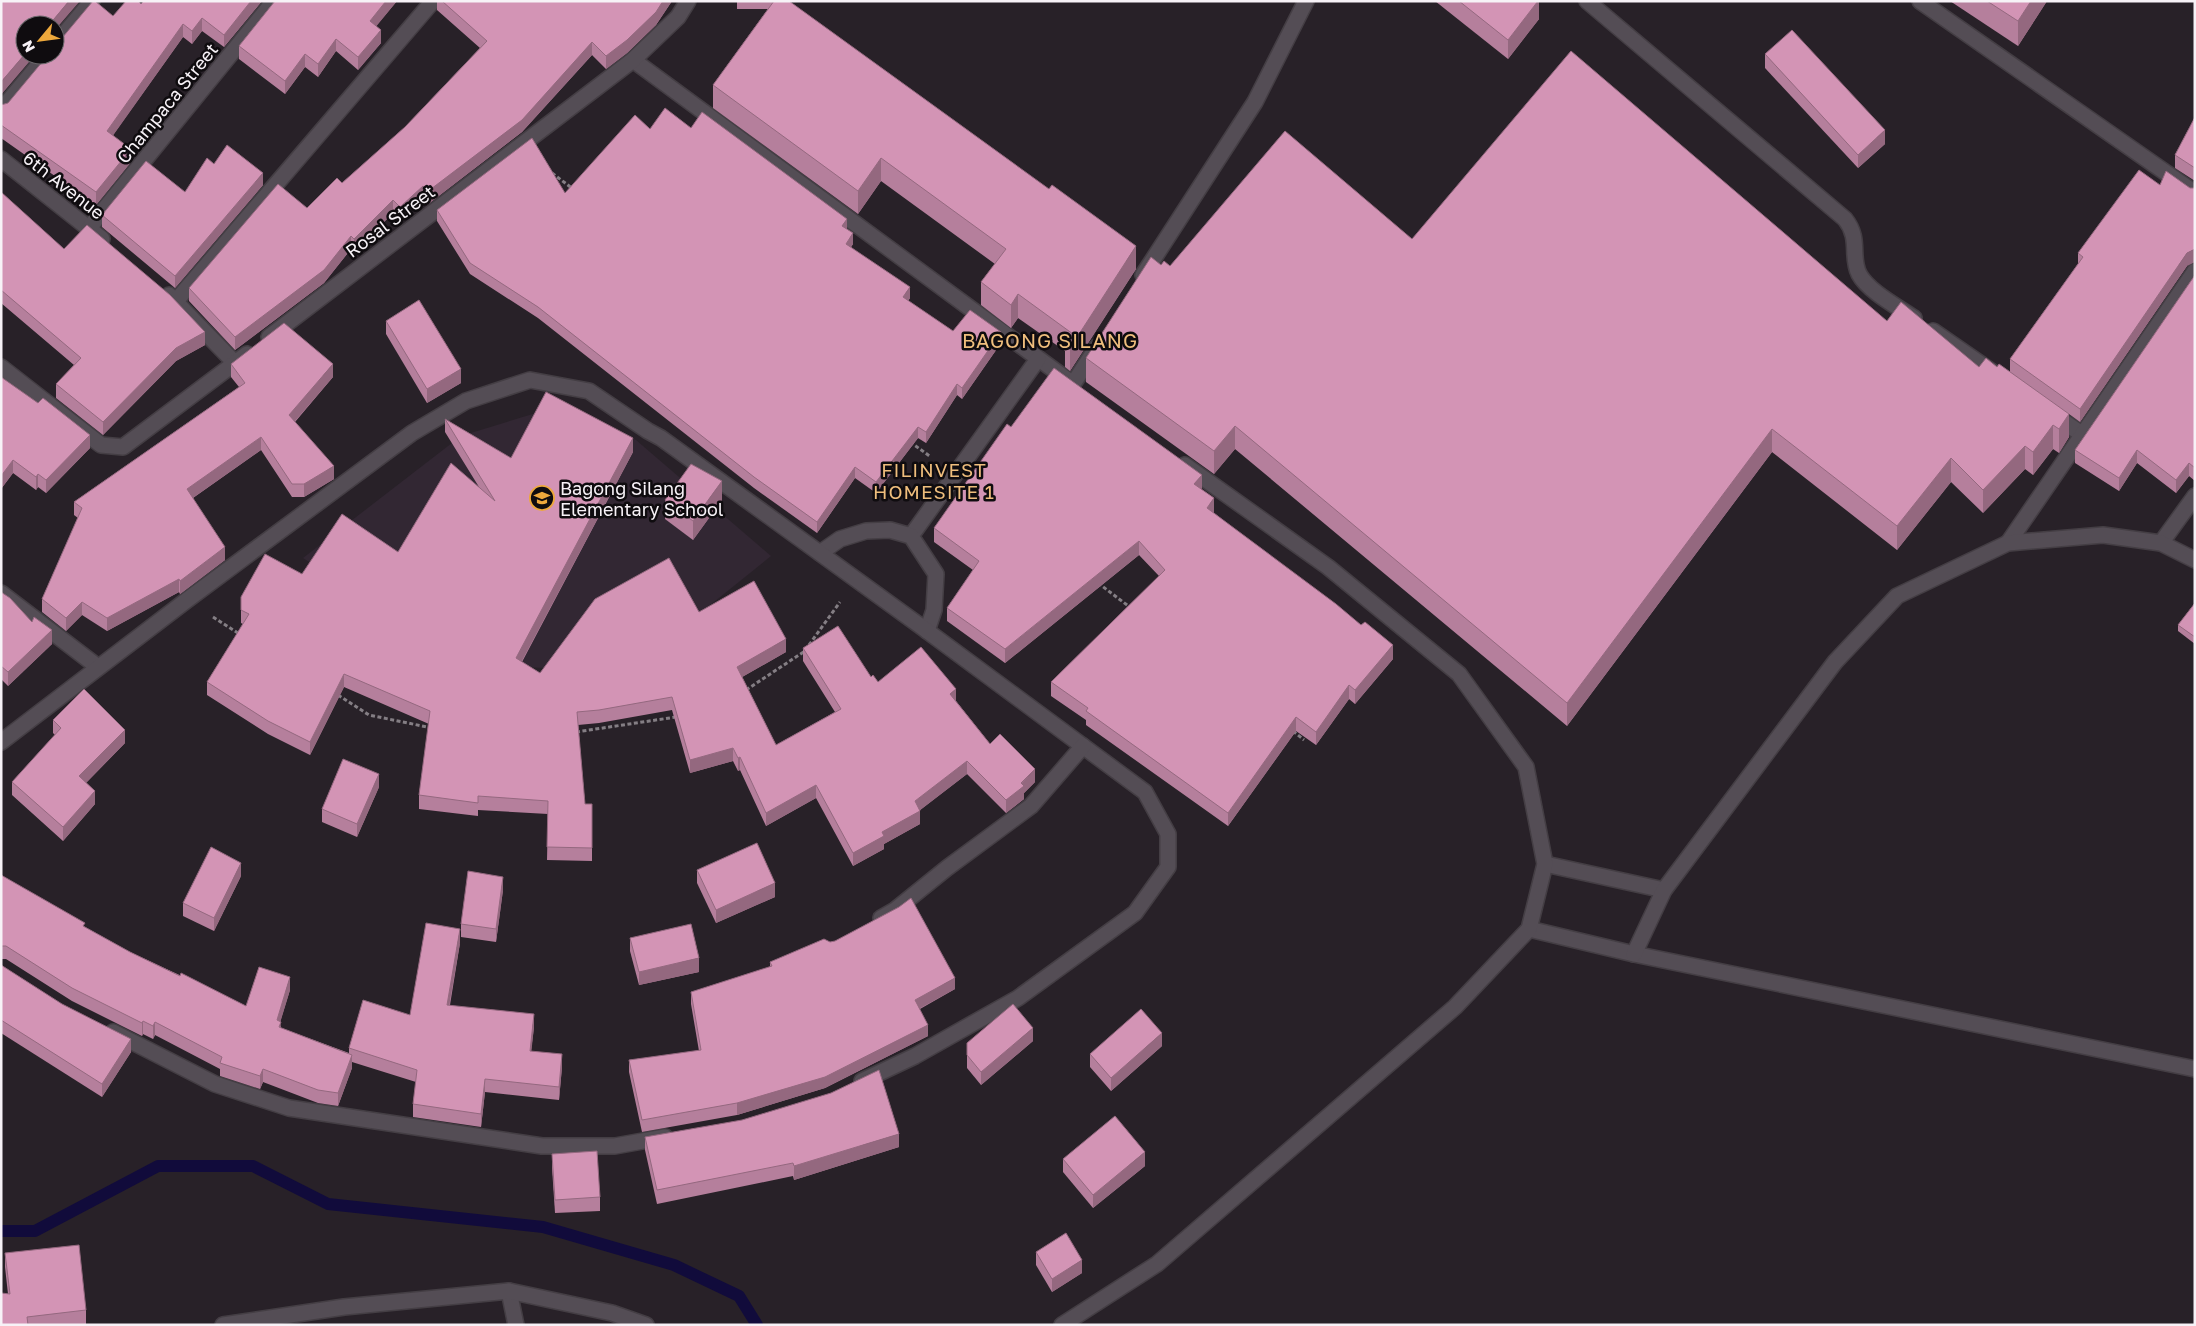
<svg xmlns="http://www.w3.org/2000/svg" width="2196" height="1326" viewBox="0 0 2196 1326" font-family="'Golos Text',sans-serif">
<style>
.built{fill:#322733}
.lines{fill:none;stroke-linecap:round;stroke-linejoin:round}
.stream{stroke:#110b3b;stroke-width:12}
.minor-casing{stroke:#443e44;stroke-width:18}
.path{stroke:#847e84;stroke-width:3;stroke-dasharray:4 2.5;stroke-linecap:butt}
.minor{stroke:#544d55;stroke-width:15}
.wall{fill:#b57f9c}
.shaded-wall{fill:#94687f}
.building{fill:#d394b5;stroke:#94687f}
.labels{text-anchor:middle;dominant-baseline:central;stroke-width:5;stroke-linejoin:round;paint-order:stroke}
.street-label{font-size:18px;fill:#f7f2f7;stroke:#0f0c0f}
.poi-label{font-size:18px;fill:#f7f2f7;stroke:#0f0c0f;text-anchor:start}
.neighbourhood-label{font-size:19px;letter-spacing:1px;fill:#efbe7d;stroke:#0f0c0f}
.quarter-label{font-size:20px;letter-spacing:1px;fill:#efbe7d;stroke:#0f0c0f}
</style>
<rect width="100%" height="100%" fill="#282128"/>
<path class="built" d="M559,406L636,440L771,556L684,626L597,670L468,665L303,558L461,436Z"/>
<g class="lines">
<path class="stream" d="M1,1231H35L158,1166H253L328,1204L543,1227L674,1265L739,1296L757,1325"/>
<defs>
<g id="minor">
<path d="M1587,1L1845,219C1861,239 1850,256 1859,274C1868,291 1898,307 1914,318"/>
<path d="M1920,1L2195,193"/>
<path d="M55,45L92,1"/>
<path d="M633,60L1069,381"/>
<path d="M1,110L47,55"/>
<path d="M1,159L102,239"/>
<path d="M89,228L274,1"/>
<path d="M1143,275L1255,102L1306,1"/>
<path d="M169,295L235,363"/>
<path d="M176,301L433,1"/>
<path d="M1933,331L1998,376"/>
<path d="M269,337L633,60L678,17L688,1"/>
<path d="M1,367L101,445L123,447L247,354"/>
<path d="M1073,384L1097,347"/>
<path d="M2054,415L2083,435"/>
<path d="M911,536L1038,359"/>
<path d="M2008,543L2195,271"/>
<path d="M2161,543L2195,496"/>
<path d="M820,553L840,539L866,531L890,530L911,536L936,574L934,610L927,631"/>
<path d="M1,593L98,667"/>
<path d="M1,742L187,600L412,433L466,401L530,380L589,391L648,431L661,438L919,625L1145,792L1168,834V867L1135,913L1018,998L915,1056L862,1081"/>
<path d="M1545,864L1664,890"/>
<path d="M881,918L895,910L947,868L1031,806L1083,746"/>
<path d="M1529,929L1634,954L2195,1069"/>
<path d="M1634,954L1664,890L1835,662L1897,596L2008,543L2103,535L2161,543L2195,560"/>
<path d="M113,1032L215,1084L289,1108L542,1146H615L665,1137"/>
<path d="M509,1291L516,1325"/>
<path d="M223,1325L344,1307L509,1291L612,1313L646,1325"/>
<path d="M1062,1325L1157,1264L1455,1007L1529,929L1545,864L1526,767L1459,674L1328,567L1185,465"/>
</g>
</defs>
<use href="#minor" class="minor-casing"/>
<g class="path">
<path d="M552,173L573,189"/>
<path d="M910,442L931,457"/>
<path d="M1098,583L1131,608"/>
<path d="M213,617L241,635"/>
<path d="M809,645L840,602"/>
<path d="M746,690L805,651"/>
<path d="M338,695L369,715L432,728"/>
<path d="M1293,731L1304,740"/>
<path d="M576,732L676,717"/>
</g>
<use href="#minor" class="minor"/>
</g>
<g class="wall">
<path d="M262,1L224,47L202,31L192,44L183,37L113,135L131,162L96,205L1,138V105L8,103L113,16L141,4Z"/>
<path d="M275,1H397L376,26L381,43L358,70L336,51L318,77L305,67L285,94L239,59V46Z"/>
<path d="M437,1H672L656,25L627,53L606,69L592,55L522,132L427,205L423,199L400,220L393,213L354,252L351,249L324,283L235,350L189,301V288L307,208L342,183L405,127L480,48L437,10Z"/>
<path d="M737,1H789L1136,269L1070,371L1065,367V351L1018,318L1011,328L981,305V282L995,264L881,181L858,214L713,108V85L768,9H737Z"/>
<path d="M1435,1H1539V19L1508,59Z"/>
<path d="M1950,1H2047L2018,46Z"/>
<path d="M1765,54L1885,144L1858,168L1765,68Z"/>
<path d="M2195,117V181L2175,168V155Z"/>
<path d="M691,128L847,229L853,244L851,247L910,298L908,301L953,331L1001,343L962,399L957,395L926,443L918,438L876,493L855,478L817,533L754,488L538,318L470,274L437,221V210L565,193L650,129Z"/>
<path d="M214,164L263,185L175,288L102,227V215L185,192Z"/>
<path d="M1,192L64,249L205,345L176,361L103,435L56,398V384L74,365L1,303Z"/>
<path d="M1412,239L1887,321L1979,367H1997L2010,372V359L2078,264V253L2187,266L2080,422L2069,414V437L2059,453L2053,449L2033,475L2025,469L1983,513L1951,482L1897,550L1772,452L1567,726L1235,449L1214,474L1086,382V358L1161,265L1170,266Z"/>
<path d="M2195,275V481L2189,476L2176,493L2137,463L2119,491L2075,463V450Z"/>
<path d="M386,321L461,383L427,403L386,334Z"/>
<path d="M231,364L333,377L295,422L334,479L304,497H292L261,450L193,498L225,560L180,594L179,592L107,631L82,615L66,631L42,612V599L78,518L74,515V502L239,387L231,377Z"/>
<path d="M1,377L90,448L46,493L38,487L36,490L13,473L1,489Z"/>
<path d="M445,419L511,458L633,452L522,662L540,673L699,612L786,652L742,677L776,745L835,712L803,661V648L871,677L878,682L956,701L990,744L1035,782L1024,793V799L1006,813L967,774L920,810V824L884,844V849L853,866L816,798L766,826L740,770L738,771L733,761L690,773L672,710L599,723L578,725L585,804H592V861L547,860L548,814L478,810V816L419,809V795L429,724L344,687L310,755L268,734L207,695V682L243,624L241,623V597L302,574L398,552L479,487L445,432Z"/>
<path d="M1011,427L1202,488L1201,489L1213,512L1393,659L1355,704L1349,699L1316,745L1296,731L1228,826L1086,725V720L1051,696V682L1159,576L1139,555L1005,663L947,621V608L973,570L934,542V528Z"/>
<path d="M665,500H722L693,540L665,519Z"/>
<path d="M1,592L52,644L8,686L1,679Z"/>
<path d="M2195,603V644L2178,631V625Z"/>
<path d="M53,720L125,743L86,783L95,804L63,841L12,795V782L55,735L53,733Z"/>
<path d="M379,787L357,837L322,822V809Z"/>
<path d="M697,870L775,897L716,923L697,883Z"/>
<path d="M1,875L85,927L130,952L246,1006L290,990L280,1022L281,1028L349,1053V1048L410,1015L460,943L450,1005L534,1027L531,1051L562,1067L559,1100L485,1092L481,1127L413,1117V1104L416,1082L352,1062V1068L338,1106L318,1103L263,1082L260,1089L220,1076V1069L155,1035L153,1039L143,1034L142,1036L72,1001L6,959H1Z"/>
<path d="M241,876L214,931L183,916V903Z"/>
<path d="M503,890L496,942L461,937V924Z"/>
<path d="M630,938L699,972L639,985L630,951Z"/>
<path d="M830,942L955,989L920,1009L928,1036L825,1088L737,1115L642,1132L629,1072V1060L699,1051L691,1004V992L770,967V962Z"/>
<path d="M1,965L131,1052L102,1097L1,1033Z"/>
<path d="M1033,1041L981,1085L967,1068V1043Z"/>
<path d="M1162,1046L1111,1091L1090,1067V1054Z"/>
<path d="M645,1137L899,1147L794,1180L793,1176L657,1204L645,1150Z"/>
<path d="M552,1154L600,1197V1211L555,1213L552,1168Z"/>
<path d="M1063,1159L1145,1166L1093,1208L1063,1172Z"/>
<path d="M1036,1252L1082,1273L1052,1292L1036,1265Z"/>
<path d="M5,1253L86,1310V1324L76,1325H1L8,1294L5,1267Z"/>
</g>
<g class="shaded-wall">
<path d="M69,1H80L55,30V25H49Z"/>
<path d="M251,1H262L224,47V35Z"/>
<path d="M386,1H397L370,34V21Z"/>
<path d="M663,1H672L656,25L627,53L606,69V56Z"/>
<path d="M1538,1H1539V19L1508,59V40Z"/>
<path d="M2031,1H2047L2018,46V21Z"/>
<path d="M202,18V31L192,44V31Z"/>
<path d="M183,24V37L107,144V131Z"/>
<path d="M381,30V43L358,70V57Z"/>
<path d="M336,39V51L318,77V64Z"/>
<path d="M592,42V55L522,132L427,205V192Z"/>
<path d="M25,54V55H35L1,95V82Z"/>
<path d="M305,54V67L285,94V81Z"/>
<path d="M1885,130V144L1858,168V155Z"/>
<path d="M131,149V162L96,205V192Z"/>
<path d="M881,158V181L858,214V191Z"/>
<path d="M263,173V185L175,288V276Z"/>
<path d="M423,186V199L400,220V207Z"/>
<path d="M393,200V213L354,252V239Z"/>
<path d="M847,219V230L842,226Z"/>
<path d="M853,233V244L846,255V244Z"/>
<path d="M351,236V249L324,283L235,350V337Z"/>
<path d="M1136,246V269L1070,371V348Z"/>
<path d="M2195,249V262L2187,266L2080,422V409L2187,253Z"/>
<path d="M910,287V298L903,308V297Z"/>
<path d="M1018,294V318L1011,328V305Z"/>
<path d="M205,332V345L176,361L103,435V422L176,348Z"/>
<path d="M1001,332V343L962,399V388Z"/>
<path d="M333,364V377L289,428V415Z"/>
<path d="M461,369V383L427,403V389Z"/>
<path d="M957,384V395L926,443V432Z"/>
<path d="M2069,414V437L2059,453V429Z"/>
<path d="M2053,425V449L2033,475V452Z"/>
<path d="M1235,426V449L1214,474V451Z"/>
<path d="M918,427V438L876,493V482Z"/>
<path d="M1772,429V452L1567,726V703Z"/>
<path d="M90,435V448L46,493V480Z"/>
<path d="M261,437V450L187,502V489Z"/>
<path d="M633,438V452L516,672V658Z"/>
<path d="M2025,446V469L1983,513V490Z"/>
<path d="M2137,450V463L2119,491V478Z"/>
<path d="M1951,458V482L1897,550V526Z"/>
<path d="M13,460V473L1,489V476Z"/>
<path d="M2189,463V476L2176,493V480Z"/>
<path d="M334,466V479L304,497V484Z"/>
<path d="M855,467V478L817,533V522Z"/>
<path d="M38,474V487L36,490V477Z"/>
<path d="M1202,475V488L1194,498V484Z"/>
<path d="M722,481V500L693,540V521Z"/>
<path d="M1214,498V512L1207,521V508Z"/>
<path d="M1139,541V555L1005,663V649Z"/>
<path d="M225,547V560L180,594V581Z"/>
<path d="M179,579V592L107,631V618Z"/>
<path d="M82,602V615L66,631V618Z"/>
<path d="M52,630V644L8,686V672Z"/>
<path d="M786,639V652L737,680V667Z"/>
<path d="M1393,645V659L1355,704V690Z"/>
<path d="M344,674V687L310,755V742Z"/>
<path d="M1349,685V699L1316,745V732Z"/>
<path d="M956,689V703L950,694Z"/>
<path d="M1296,717V731L1228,826V813Z"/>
<path d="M125,730V743L79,790V776Z"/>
<path d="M733,748V761L690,773V760Z"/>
<path d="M740,757V770L738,771V758Z"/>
<path d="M967,761V774L919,811H920V824L884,844V849L853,866V853L882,832L915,801Z"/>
<path d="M1035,769V782L1024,793V799L1006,813V800Z"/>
<path d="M379,774V787L357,837V824Z"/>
<path d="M816,785V798L766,826V813Z"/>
<path d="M95,791V804L63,841V827Z"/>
<path d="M241,863V876L214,931V918Z"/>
<path d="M503,877V890L496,942V929Z"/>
<path d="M775,883V897L716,923V910Z"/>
<path d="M460,929V943L447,1018V1005Z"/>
<path d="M699,958V972L639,985V972Z"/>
<path d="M290,977V990L277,1033V1020Z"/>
<path d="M955,978V989L915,1011V1000Z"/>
<path d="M534,1014V1027L530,1064V1051Z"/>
<path d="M143,1021V1034L142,1036V1023Z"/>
<path d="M155,1022V1035L153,1039V1026Z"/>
<path d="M928,1025V1036L825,1088L737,1115V1103Z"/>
<path d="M1033,1028V1041L981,1085V1072Z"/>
<path d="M1162,1033V1046L1111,1091V1078Z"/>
<path d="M131,1039V1052L102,1097V1084Z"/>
<path d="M562,1054V1067L559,1100V1087Z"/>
<path d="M352,1055V1068L338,1106V1093Z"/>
<path d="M263,1069V1082L260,1089V1076Z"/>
<path d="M485,1079V1092L481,1127V1114Z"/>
<path d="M899,1134V1147L794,1180V1166Z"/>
<path d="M1145,1152V1166L1093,1208V1195Z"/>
<path d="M1082,1260V1273L1052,1292V1279Z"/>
</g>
<g class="building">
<path d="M1,1H69L49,25H25V54L1,82Z"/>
<path d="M93,1H95L113,16L126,1H138L141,4L144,1H251L224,35L202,18L192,31L183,24L107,131L131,149L96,192L1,125V105L8,103L48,55H55V45L56,41L62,38Z"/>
<path d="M275,1H386L370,21L381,30L358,57L336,39L318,64L305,54L285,81L239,46Z"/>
<path d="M442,1H663L656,12L627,40L606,56L592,42L522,120L427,192L423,186L400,207L393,200L354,239L351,236L324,270L235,337L189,288L278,184L307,208L337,178L342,183L405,127L487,41Z"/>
<path d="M774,1H789L1049,189L1052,185L1136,246L1070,348L1065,344L1073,334L1018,294L1011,305L981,282L1006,249L881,158L858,191L713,85Z"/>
<path d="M1459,1H1538L1508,40Z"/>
<path d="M1987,1H2031L2018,21Z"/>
<path d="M1792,30L1885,130L1858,155L1765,54Z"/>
<path d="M1571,51L1887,321L1901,302L1979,367L1986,358L1997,367L1999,364L2069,414L2059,429L2053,425L2033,452L2025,446L1983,490L1951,458L1897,526L1772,429L1567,703L1235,426L1214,451L1086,358L1151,257L1161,265L1164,261L1170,266L1285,131L1412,239Z"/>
<path d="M665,108L691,128L702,112L847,219L842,226L853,233L846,244L910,287L903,297L953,331L970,310L1001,332L962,388L957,384L926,432L918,427L876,482L855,467L817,522L754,477L538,307L470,263L437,210L532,138L565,193L635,115L650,129Z"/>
<path d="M2195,117V168L2175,155Z"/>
<path d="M227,145L263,173L175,276L102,215L146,161L185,192L207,158L214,164Z"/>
<path d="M2139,170L2160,185L2166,171L2190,188H2195V249L2187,253L2080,409L2010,359L2083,257L2078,253Z"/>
<path d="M1,192L64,249L87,225L170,295L205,332L176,348L103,422L56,384L81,358L1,290Z"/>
<path d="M2195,275V468L2189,463L2176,480L2137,450L2119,478L2075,450Z"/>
<path d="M419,300L461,369L427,389L386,321Z"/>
<path d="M284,323L333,364L289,415L334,466L304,484H292L261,437L187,489L225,547L180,581L179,579L107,618L82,602L66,618L42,599L82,508L74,502L245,383L231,364Z"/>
<path d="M1054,368L1202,475L1194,484L1214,498L1207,508L1336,604L1361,625L1365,622L1393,645L1355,690L1349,685L1316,732L1296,717L1228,813L1086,711L1088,708L1051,682L1165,570L1139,541L1005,649L947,608L979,561L934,528L1007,424L1011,427Z"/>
<path d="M1,377L38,403L43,398L90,435L46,480L38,474L36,477L13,460L1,476Z"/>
<path d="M546,392L633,438L516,658L540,673L595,599L669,558L699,612L754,581L786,639L737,667L776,745L841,709L803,648L838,626L871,677L873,675L878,682L921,647L956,689L950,694L990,744L1000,734L1035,769L1021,783L1024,786L1006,800L967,761L915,801L920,811L882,832L884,836L853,853L816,785L766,813L740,757L738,758L733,748L690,760L672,697L599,710L577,712L585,804H592V848L547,847L548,801L478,796V803L419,795L430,711L344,674L310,742L268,721L207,682L249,614L241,610V597L265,554L302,574L342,514L398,552L451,463L495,501L445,419L511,458Z"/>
<path d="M691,464L722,481L693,521L665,500Z"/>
<path d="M1,592L10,598L32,622L34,617L52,630L8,672L1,666Z"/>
<path d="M2195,603V637L2178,625Z"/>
<path d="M84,689L125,730L79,776L95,791L63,827L12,782L61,728L53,720Z"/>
<path d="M343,759L379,774L357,824L322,809Z"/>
<path d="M757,843L775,883L716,910L697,870Z"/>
<path d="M211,847L241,863L214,918L183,903Z"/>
<path d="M468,871L503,877L496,929L461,924Z"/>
<path d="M1,875L85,923L83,926L130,952L180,976L181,973L246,1006L259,967L290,977L277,1020L281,1022L279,1027L352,1055L338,1093L318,1090L263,1069L260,1076L220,1063L222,1057L155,1022L153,1026L143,1021L142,1023L72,988L6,946H1Z"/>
<path d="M911,898L955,978L915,1000L928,1025L825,1077L737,1103L642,1120L629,1060L701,1050L691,992L772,966L770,962L824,939L830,942L835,941L899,907Z"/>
<path d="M426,923L460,929L447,1005L534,1014L530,1051L562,1054L559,1087L485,1079L481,1114L413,1104L417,1070L349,1048L363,1000L410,1015Z"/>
<path d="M691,924L699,958L639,972L630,938Z"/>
<path d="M1,965L62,1004L131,1039L102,1084L1,1020Z"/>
<path d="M1013,1004L1033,1028L981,1072L967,1055V1043Z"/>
<path d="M1141,1009L1162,1033L1111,1078L1090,1054Z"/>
<path d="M879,1070L899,1134L794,1166L793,1163L657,1190L645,1137L742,1120L831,1093Z"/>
<path d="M1115,1116L1145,1152L1093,1195L1063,1159Z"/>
<path d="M597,1151L600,1197L555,1200L552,1154Z"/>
<path d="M1066,1233L1082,1260L1052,1279L1036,1252Z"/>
<path d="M79,1245L86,1310L27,1317L28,1325H1V1293L10,1294L5,1253Z"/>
</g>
<defs>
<symbol id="school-ring" viewBox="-11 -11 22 22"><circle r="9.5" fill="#0f0c0f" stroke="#eda83c" stroke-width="1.5"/><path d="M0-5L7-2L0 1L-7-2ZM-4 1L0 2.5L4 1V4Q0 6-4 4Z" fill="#eda83c"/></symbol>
</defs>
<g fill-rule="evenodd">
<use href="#school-ring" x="528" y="484" width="28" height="28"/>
</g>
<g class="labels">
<g class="street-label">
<text transform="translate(167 103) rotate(-51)">Champaca Street</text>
<text transform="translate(64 185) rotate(38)">6th Avenue</text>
<text transform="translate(390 221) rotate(-37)">Rosal Street</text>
</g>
<g class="poi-label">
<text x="560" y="488">Bagong Silang<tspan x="560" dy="21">Elementary School</tspan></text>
</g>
<g class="neighbourhood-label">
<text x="934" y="469">FILINVEST<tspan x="934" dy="22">HOMESITE 1</tspan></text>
</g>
<g class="quarter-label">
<text x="1050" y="340">BAGONG SILANG</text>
</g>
</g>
<rect width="2196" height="1326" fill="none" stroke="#f7f2f7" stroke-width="5"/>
<g transform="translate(40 40) rotate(241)"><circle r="24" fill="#0f0c0f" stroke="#6c686c"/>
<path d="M0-4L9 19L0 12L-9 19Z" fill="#eda83c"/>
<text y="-8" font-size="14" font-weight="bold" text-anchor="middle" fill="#f7f2f7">N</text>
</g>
</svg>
